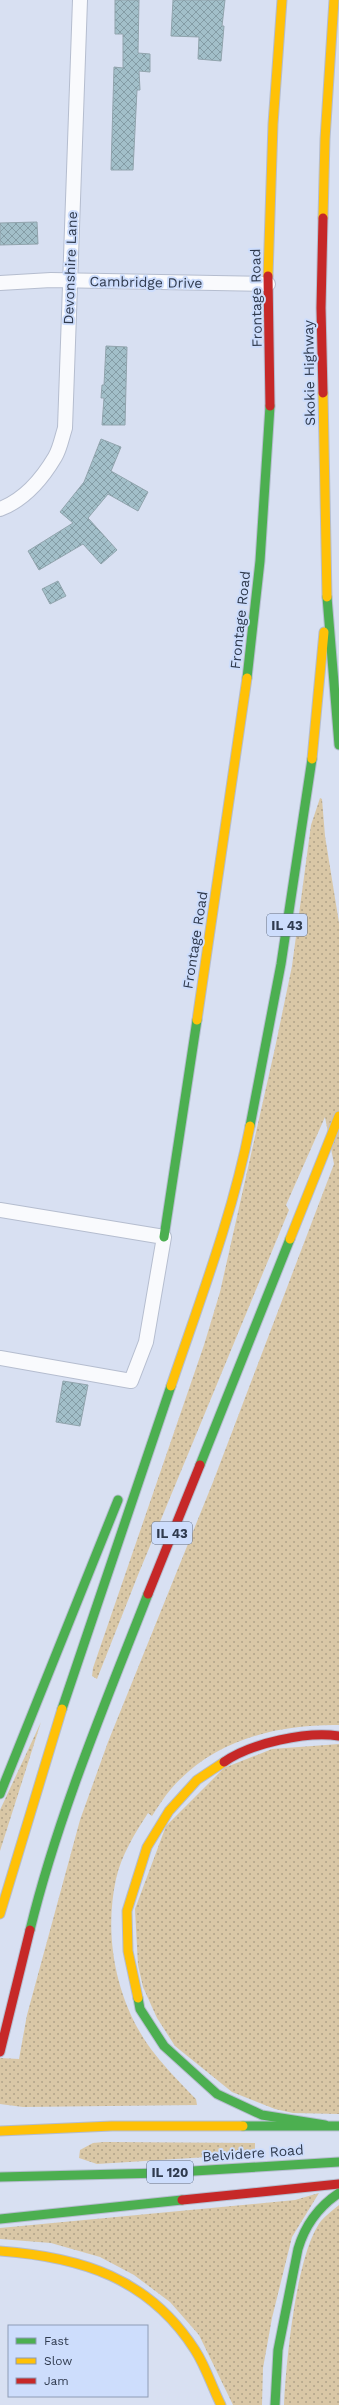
<svg xmlns="http://www.w3.org/2000/svg" width="339" height="2405" viewBox="0 0 339 2405" font-family="'Work Sans',sans-serif">
<style>
.grass{fill:url(#grass-dots)}
.building{fill:url(#building-cross-hatch);stroke:#91a4ad}
.lines{fill:none;stroke-linecap:round;stroke-linejoin:round}
.street-casing{stroke:#b5bdcf;stroke-width:16}
.fast-casing{stroke:#b5bdcf;stroke-width:11}
.slow-casing{stroke:#b5bdcf;stroke-width:11}
.jam-casing{stroke:#b5bdcf;stroke-width:11}
.street{stroke:#f9fafd;stroke-width:14}
.fast{stroke:#4caf50;stroke-width:9}
.slow{stroke:#ffc107;stroke-width:9}
.jam{stroke:#c62828;stroke-width:9}
.labels{text-anchor:middle;dominant-baseline:central;stroke-width:4;stroke-linejoin:round;paint-order:stroke}
.shield{fill:#cdddfc;stroke:#5e6b82;stroke-width:1}
.shield-label{font-size:13px;font-weight:bold;fill:#2f3a4e}
.street-label{font-size:14px;fill:#2f3a4e;stroke:#cdddfc}
</style>
<defs>
<pattern id="grass-dots" width="8" height="8" patternUnits="userSpaceOnUse"><rect width="8" height="8" fill="#d9c7a6"/><path d="M2 2h.1M6 6h.1" fill="none" stroke="#b0a389" stroke-width="1.8" stroke-linecap="round"/></pattern>
<pattern id="building-cross-hatch" width="8" height="8" patternUnits="userSpaceOnUse"><rect width="8" height="8" fill="#a2bfc9"/><path d="M0 0l8 8M0 8l8-8" fill="none" stroke="#849ca5"/></pattern>
</defs>
<rect width="100%" height="100%" fill="#d8e0f2"/>
<g class="grass">
<path d="M320,798L322,799L325,836L339,923V1725C277,1724 213,1740 171,1789C164,1797 158,1807 152,1816L148,1813C135,1833 121,1856 116,1879C104,1934 115,1995 146,2042C157,2059 182,2085 196,2099L197,2105L23,2107L0,2104V2058L19,2059L27,2015L80,1820L108,1742L213,1482L334,1164L325,1117L286,1205L289,1210L138,1575L97,1679L92,1676L93,1668L204,1345L220,1292L275,1048L292,966L311,825Z"/>
<path d="M41,1722L0,1851V1810Z"/>
<path d="M339,1744V2114L293,2113L275,2109L232,2092L175,2046L157,2018L143,1987L138,1965L135,1909L166,1826L224,1768L272,1749Z"/>
<path d="M104,2142L255,2143V2154L97,2164L79,2158L80,2150L93,2143Z"/>
<path d="M319,2193L292,2237L272,2318L263,2368L262,2405H233L199,2335L170,2302L134,2275L100,2257L51,2243L0,2239V2228L295,2200Z"/>
<path d="M339,2205V2405H284C286,2363 296,2254 321,2221C326,2215 333,2210 339,2205Z"/>
</g>
<g class="building">
<path d="M115,0H139L138,53L150,54V72L139,71L140,90H137L133,170H111L114,67L123,68V34H115Z"/>
<path d="M173,0H225L222,26H224L221,61L198,59L199,37L171,36Z"/>
<path d="M37,222L38,244L0,245V223Z"/>
<path d="M106,346L127,347L125,425H102L104,398H101L102,385H104Z"/>
<path d="M101,439L121,447L111,471L148,492L138,511L108,494L88,518L117,550L101,564L83,544L39,570L28,551L73,523L60,512L84,482Z"/>
<path d="M58,581L66,596L50,604L42,589Z"/>
<path d="M63,1381L88,1385L80,1426L56,1422Z"/>
</g>
<g class="lines">
<defs>
<g id="street">
<path d="M0,283L51,280L268,284"/>
<path d="M0,509C24,500 42,479 55,457C60,449 62,437 65,428L80,0"/>
<path d="M0,1210L164,1237L146,1342L131,1381L0,1358"/>
</g>
<g id="fast">
<path d="M327,597L339,745"/>
<path d="M247,678L260,561L270,406"/>
<path d="M250,1126L281,964L312,759"/>
<path d="M164,1237L197,1020"/>
<path d="M200,1465L290,1239"/>
<path d="M62,1709L171,1386"/>
<path d="M0,1794L118,1500"/>
<path d="M30,1930C58,1815 105,1704 148,1594"/>
<path d="M138,1998L140,2009L164,2046L217,2094L262,2115L325,2125"/>
<path d="M243,2126H339"/>
<path d="M0,2177L161,2173L339,2162"/>
<path d="M0,2219L182,2200"/>
<path d="M275,2405L278,2350L298,2249C305,2225 318,2207 339,2193"/>
</g>
<g id="slow">
<path d="M323,218L325,139L334,0"/>
<path d="M268,276L273,124L282,0"/>
<path d="M323,393L327,597"/>
<path d="M312,759L324,632"/>
<path d="M197,1020L247,678"/>
<path d="M290,1239L339,1116"/>
<path d="M171,1386C200,1300 233,1214 250,1126"/>
<path d="M0,1914L62,1709"/>
<path d="M138,1998L128,1951L127,1911L147,1847L169,1811L197,1780L224,1762"/>
<path d="M0,2131L112,2126H243"/>
<path d="M0,2251C81,2257 149,2278 195,2350C206,2367 212,2387 221,2405"/>
</g>
<g id="jam">
<path d="M268,276L270,406"/>
<path d="M323,393L321,308L323,218"/>
<path d="M148,1594L200,1465"/>
<path d="M224,1762C251,1743 307,1731 339,1736"/>
<path d="M0,2052L30,1930"/>
<path d="M182,2200L339,2184"/>
</g>
</defs>
<use href="#street" class="street-casing"/>
<use href="#fast" class="fast-casing"/>
<use href="#slow" class="slow-casing"/>
<use href="#jam" class="jam-casing"/>
<use href="#street" class="street"/>
<use href="#fast" class="fast"/>
<use href="#slow" class="slow"/>
<use href="#jam" class="jam"/>
</g>
<g class="labels">
<g class="shield">
<rect x="267" y="914" width="40" height="22" rx="3"/>
<rect x="152" y="1522" width="40" height="22" rx="3"/>
<rect x="147" y="2161" width="46" height="22" rx="3"/>
</g>
<g class="shield-label">
<text x="287" y="925">IL 43</text>
<text x="172" y="1533">IL 43</text>
<text x="170" y="2172">IL 120</text>
</g>
<g class="street-label">
<text transform="translate(70 268) rotate(-88)">Devonshire Lane</text>
<text transform="translate(146 282) rotate(1)">Cambridge Drive</text>
<text transform="translate(256 298) rotate(-91)">Frontage Road</text>
<text transform="translate(309 373) rotate(-91)">Skokie Highway</text>
<text transform="translate(240 620) rotate(-84)">Frontage Road</text>
<text transform="translate(195 940) rotate(-81)">Frontage Road</text>
<text transform="translate(253 2153) rotate(-4)">Belvidere Road</text>
</g>
</g>
<rect x="8" y="2325" width="140" height="72" fill="#cdddfc" stroke="#8e9cb6"/>
<rect x="16" y="2338" width="20" height="6" fill="#4caf50" stroke="#8e9cb6"/>
<text x="44" y="2345" font-size="12" fill="#2f3a4e">Fast</text>
<rect x="16" y="2358" width="20" height="6" fill="#ffc107" stroke="#8e9cb6"/>
<text x="44" y="2365" font-size="12" fill="#2f3a4e">Slow</text>
<rect x="16" y="2378" width="20" height="6" fill="#c62828" stroke="#8e9cb6"/>
<text x="44" y="2385" font-size="12" fill="#2f3a4e">Jam</text>
</svg>
